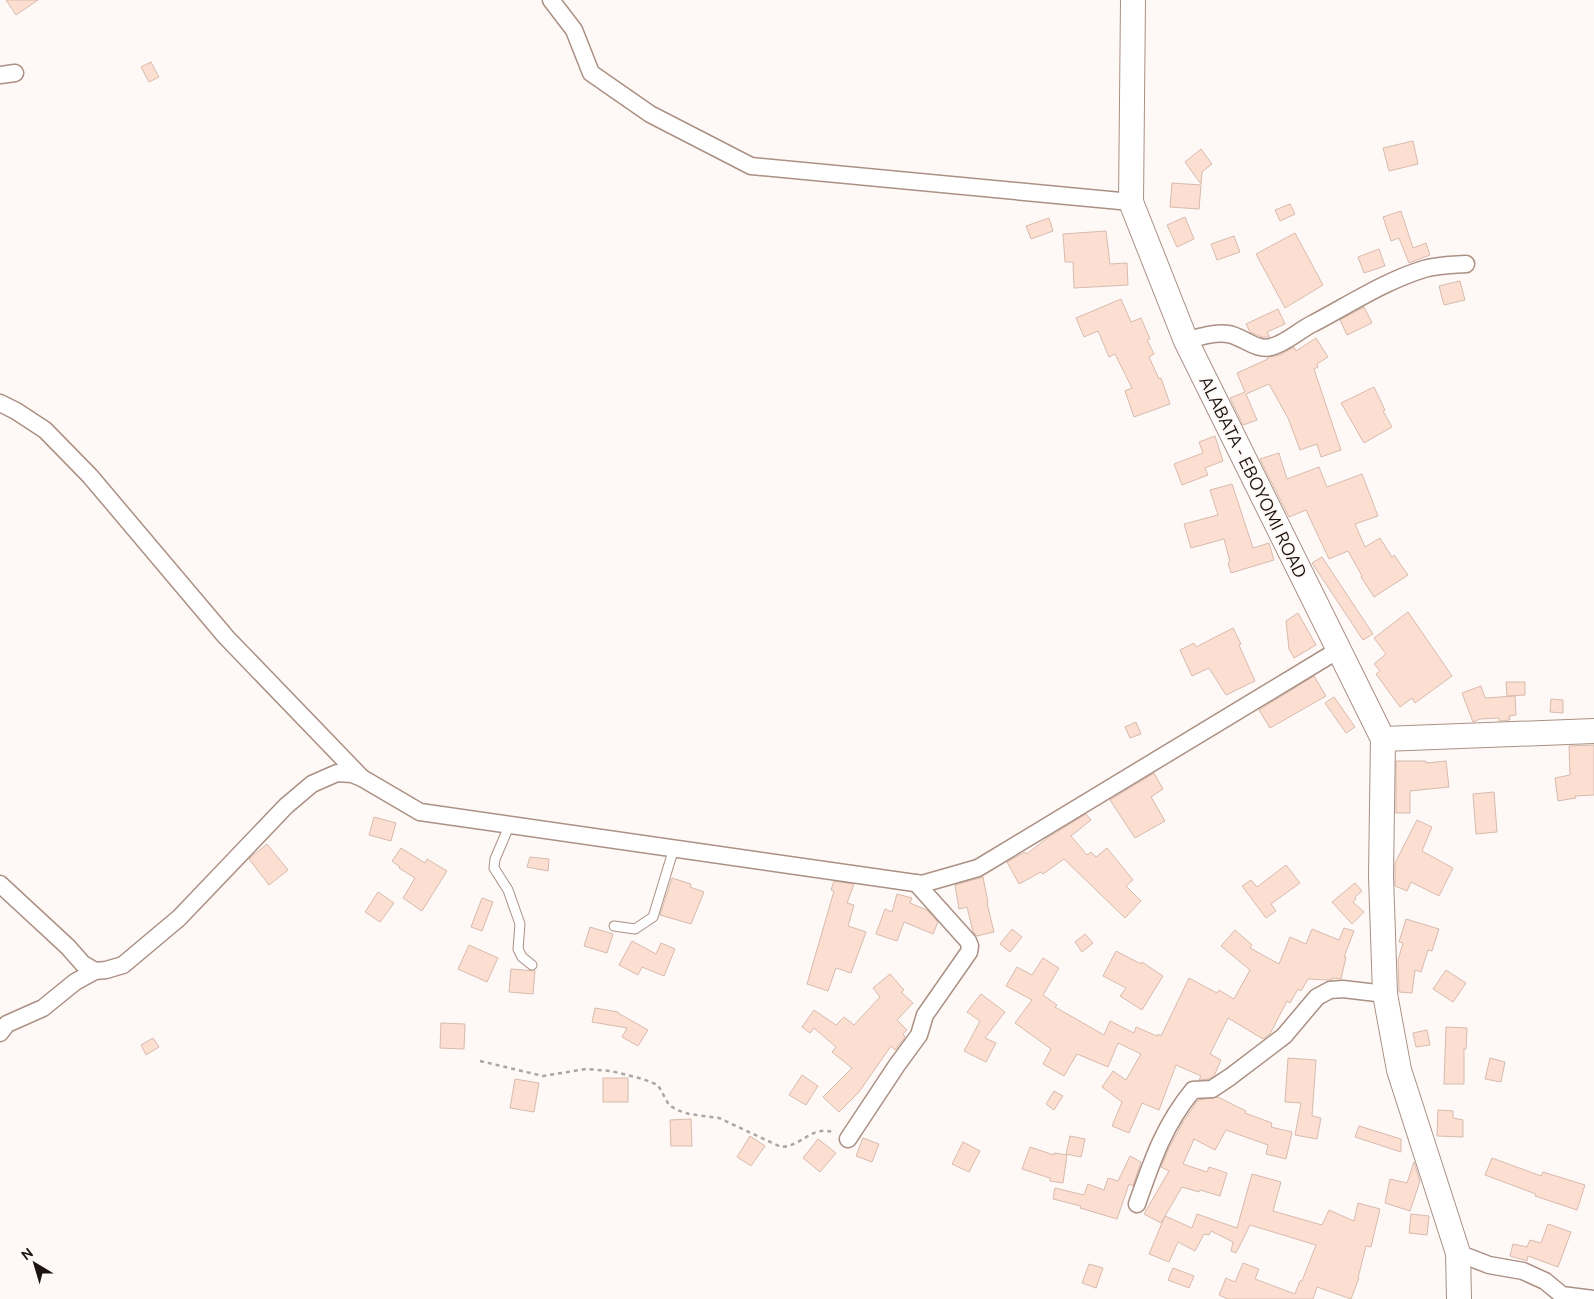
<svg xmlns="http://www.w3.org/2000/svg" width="1594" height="1299" viewBox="0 0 1594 1299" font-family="Ubuntu,sans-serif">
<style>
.building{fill:#fddfd1;stroke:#d7bbae}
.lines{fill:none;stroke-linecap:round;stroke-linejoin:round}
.lane-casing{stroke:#ab9084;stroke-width:11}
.street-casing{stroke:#ab9084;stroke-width:19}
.secondary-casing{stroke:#ab9084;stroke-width:26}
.path{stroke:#ada5a3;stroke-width:2.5;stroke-dasharray:4 4;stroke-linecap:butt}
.lane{stroke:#fff;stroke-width:9}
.street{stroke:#fff;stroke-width:16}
.secondary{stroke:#fff;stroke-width:24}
.labels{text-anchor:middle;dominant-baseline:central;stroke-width:4;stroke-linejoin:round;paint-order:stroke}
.street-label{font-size:18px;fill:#1d130f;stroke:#fef8f6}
</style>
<rect width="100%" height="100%" fill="#fef8f6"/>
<g class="building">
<path d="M6,0H38L16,15Z"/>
<path d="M151,62L159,77L149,82L141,67Z"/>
<path d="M1413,141L1418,164L1389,171L1383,148Z"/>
<path d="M1201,149L1212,164L1202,172L1201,184L1185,162Z"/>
<path d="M1172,183L1201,185L1199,209L1170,207Z"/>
<path d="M1290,204L1295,214L1280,221L1275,210Z"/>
<path d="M1401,211L1413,248L1426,243L1430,255L1409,263L1399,238L1391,241L1383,217Z"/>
<path d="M1185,217L1194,239L1177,247L1167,225Z"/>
<path d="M1049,218L1053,231L1031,239L1026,226Z"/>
<path d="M1106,231L1110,264L1127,263L1128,285L1074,288L1073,262H1065L1063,234Z"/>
<path d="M1295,233L1323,285L1285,308L1256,254Z"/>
<path d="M1234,236L1240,252L1217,260L1211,244Z"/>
<path d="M1379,249L1385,266L1364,273L1358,257Z"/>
<path d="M1460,281L1465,300L1444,305L1439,286Z"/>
<path d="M1121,299L1131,322L1141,318L1150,339L1147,340L1154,354L1149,357L1159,379L1161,378L1170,404L1134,417L1125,391L1132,388L1115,354L1109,357L1098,331L1084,337L1076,318Z"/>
<path d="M1364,307L1372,323L1347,335L1340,320Z"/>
<path d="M1278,309L1285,324L1267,332L1270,337H1262L1250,332L1246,324Z"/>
<path d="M1316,338L1328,357L1317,364L1318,367L1314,369L1341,450L1321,457L1317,444L1300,450L1288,418L1269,384L1246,394L1257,420L1243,425L1230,398L1245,392L1237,373L1268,359V357L1280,355L1294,347L1296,351Z"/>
<path d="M1374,387L1385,410L1383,411L1392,427L1364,443L1341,403Z"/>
<path d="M1215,436L1223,461L1205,468L1208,475L1182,485L1174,464L1203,453L1199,442Z"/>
<path d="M1279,453L1287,479L1319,467L1327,487L1362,474L1378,516L1355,524L1365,547L1380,538L1392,557L1394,555L1408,575L1374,597L1361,577L1362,576L1348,551L1329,559L1306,510L1289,517L1260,459Z"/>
<path d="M1232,484L1253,548L1269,543L1274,560L1231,573L1228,563L1230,562L1224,539L1191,548L1184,524L1218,515L1210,490Z"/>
<path d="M1322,557L1373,634L1363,640L1312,563Z"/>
<path d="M1408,612L1452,676L1415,703L1412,698L1400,707L1376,674L1380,671L1374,664L1386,654L1374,638Z"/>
<path d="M1298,613L1316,645L1294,658L1289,649L1286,621Z"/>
<path d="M1233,628L1241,644L1239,645L1255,681L1226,695L1209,668L1192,676L1180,650L1194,643L1196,647Z"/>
<path d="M1314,676L1326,696L1270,728L1259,710Z"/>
<path d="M1506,682H1525V695L1507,696Z"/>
<path d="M1481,686L1485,698L1515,696L1516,715L1509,716L1510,720L1499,721V718L1480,719L1473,722L1462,693Z"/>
<path d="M1334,697L1355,727L1346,733L1325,703Z"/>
<path d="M1551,699L1563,700V713L1550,712Z"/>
<path d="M1136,722L1141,734L1130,738L1125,727Z"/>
<path d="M1594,745V795L1575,796L1576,798L1558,801L1555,778L1570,775L1569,746Z"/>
<path d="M1396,761H1426V763L1446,761L1449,787L1410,791V813H1396Z"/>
<path d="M1154,773L1163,789L1151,797L1165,821L1135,838L1110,800Z"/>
<path d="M1494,792L1497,832L1476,834L1473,794Z"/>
<path d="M1086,814L1091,820L1071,836L1087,855L1091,852L1096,857L1107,848L1133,880L1126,886L1141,901L1125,918L1064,859L1043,874L1041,872L1019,884L1007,862L1025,852L1027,854L1047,838Z"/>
<path d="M374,817L396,823L391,841L369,835Z"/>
<path d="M1417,820L1432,827L1422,851L1453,868L1439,896L1411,882L1407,891L1395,886V863Z"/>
<path d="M267,844L288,870L269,885L249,859Z"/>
<path d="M401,848L425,863L427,859L447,871L422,911L403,898L415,878L399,868L400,867L392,861Z"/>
<path d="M530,857L549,859L548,871L527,867Z"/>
<path d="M1286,865L1300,883L1271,904L1276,911L1266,918L1242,886L1251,880L1257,887Z"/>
<path d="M983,877L988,903H987L994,932L977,936L973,932L967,907L959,909L955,885Z"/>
<path d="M672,878L691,884L690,887L704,892L691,924L660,915Z"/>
<path d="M834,881L854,884L847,903L854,905L848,926L866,932L851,973L836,968L828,991L807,984L834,891L831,890Z"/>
<path d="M1355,883L1362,891L1355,897L1356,899L1353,902L1364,912L1352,924L1332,902Z"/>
<path d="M378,892L394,903L380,922L365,912Z"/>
<path d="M897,894L912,898L910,903L927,910L938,922L933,934L904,922L897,941L876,934L885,909L892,912Z"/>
<path d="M482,898L493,902L482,931L471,927Z"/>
<path d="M1406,919L1439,929L1432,951L1428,950L1421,972L1415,970L1412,993L1399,992L1398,960L1403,943L1399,942Z"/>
<path d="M590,927L613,934L607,953L584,946Z"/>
<path d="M1344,928L1354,931L1344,957H1346L1341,979L1332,978V980H1328L1308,979L1301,991L1298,989L1290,1003L1287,1001L1270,1034L1263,1039L1228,1018L1210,1054L1221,1060L1214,1076L1209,1079L1199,1080L1201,1076L1176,1065L1159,1110L1142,1103L1129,1133L1112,1126L1122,1102L1102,1087L1113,1071L1126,1080L1141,1054L1118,1043L1108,1067L1077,1054L1064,1076L1043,1064L1051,1049L1015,1023L1032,1000L1006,986L1017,967L1032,975L1043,958L1059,968L1043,995L1057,1005L1055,1007L1104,1035L1110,1021L1134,1033L1136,1027L1157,1036L1158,1034L1161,1036L1189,978L1217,993L1219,990L1234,999L1250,970L1221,946L1235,930L1252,945L1250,948L1279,964L1290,937L1306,944L1312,929L1339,940Z"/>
<path d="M1012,929L1022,937L1010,952L1000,944Z"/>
<path d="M1085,934L1093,943L1082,952L1075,942Z"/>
<path d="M632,941L656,954L661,943L675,949L664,976L642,967L638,975L619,965Z"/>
<path d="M469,945L498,958L487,982L458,969Z"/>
<path d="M1116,951L1141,964L1142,962L1163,976L1142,1010L1120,996L1126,988L1103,976Z"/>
<path d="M511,969L535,971L533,994L509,992Z"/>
<path d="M1446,970L1466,983L1453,1002L1433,989Z"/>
<path d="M890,974L904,990L901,992L913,1003L897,1020L907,1030L903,1034L905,1037L895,1050L891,1046L859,1092L839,1112L823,1097L852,1068L832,1052L836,1047L814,1028L810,1033L802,1027L814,1010L836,1025L844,1017L854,1025L880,997L873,988Z"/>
<path d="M981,994L1005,1012L985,1038L996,1043L986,1062L964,1051L980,1021L967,1012Z"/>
<path d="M595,1008L618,1012V1013L648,1030L638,1046L622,1037L627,1028L592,1022Z"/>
<path d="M441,1023L465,1024L464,1049L440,1048Z"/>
<path d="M1446,1027L1467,1028L1466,1049H1464V1084H1444Z"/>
<path d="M1427,1030L1430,1045L1416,1047L1413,1033Z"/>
<path d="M153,1038L159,1047L146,1055L141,1045Z"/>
<path d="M1288,1058L1316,1060L1312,1116L1321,1118L1317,1139L1295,1135L1301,1103L1285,1102Z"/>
<path d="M1490,1058L1505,1062L1501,1082L1485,1079Z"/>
<path d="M802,1075L818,1086L806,1105L789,1095Z"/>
<rect x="603" y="1078" width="25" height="24"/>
<path d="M515,1079L539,1083L534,1112L510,1108Z"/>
<path d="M1054,1091L1063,1096L1054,1110L1046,1104Z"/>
<path d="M1218,1097L1246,1111L1245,1113L1272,1123L1271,1127L1292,1132L1286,1159L1266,1154L1268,1145L1226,1130L1215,1150L1194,1139L1183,1164L1207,1172L1209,1167L1227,1173L1220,1196L1200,1190L1199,1192L1182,1187L1161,1223L1144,1214L1169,1171L1161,1167L1169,1148L1183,1122L1198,1100Z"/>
<path d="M1438,1110L1453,1111V1118L1463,1120V1137L1437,1136Z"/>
<path d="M691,1119L692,1146H671L670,1120Z"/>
<path d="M1359,1126L1401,1139V1152L1355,1137Z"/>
<path d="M750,1136L765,1146L751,1166L737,1157Z"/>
<path d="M1070,1136L1085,1139L1081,1157L1066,1154Z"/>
<path d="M863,1138L879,1144L872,1162L856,1156Z"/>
<path d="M818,1139L836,1153L820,1172L803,1158Z"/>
<path d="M963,1142L980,1151L969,1172L952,1164Z"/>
<path d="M1030,1147L1054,1155V1153L1067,1155L1063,1183L1050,1181V1178L1022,1169Z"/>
<path d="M1130,1156L1141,1162L1133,1186L1129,1184L1117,1219L1080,1208L1081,1206L1053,1199L1055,1188L1084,1195L1088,1184L1104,1190L1108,1178L1118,1181Z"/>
<path d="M1492,1158L1541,1176L1543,1172L1585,1185L1577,1210L1535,1196L1536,1194L1485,1175Z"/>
<path d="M1414,1162L1420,1181L1410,1211L1385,1203L1390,1179L1407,1183Z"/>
<path d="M1252,1174L1281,1182L1273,1211L1322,1225L1329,1210L1354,1221L1358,1203L1380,1209L1371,1247L1366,1246L1358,1278H1359L1351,1299L1317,1287L1313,1299H1228L1219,1295L1226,1278L1235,1282L1243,1263L1259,1269L1255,1279L1295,1294L1300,1281H1302L1316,1245L1250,1225L1236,1253L1231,1251L1233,1242L1211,1231L1209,1235L1204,1234L1195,1251L1178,1242L1169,1262L1149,1254L1165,1216L1192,1228L1197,1214L1237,1228Z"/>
<path d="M1411,1214L1429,1216L1427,1235L1409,1233Z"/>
<path d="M1548,1224L1571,1232L1558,1267L1528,1256L1527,1261L1510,1256L1513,1244L1527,1247L1530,1240L1541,1243Z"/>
<path d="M1089,1264L1103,1268L1096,1288L1082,1283Z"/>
<path d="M1173,1268L1194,1276L1189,1288L1168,1280Z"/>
</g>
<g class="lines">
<defs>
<g id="lane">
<path d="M510,824L495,859L494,868L508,890L520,924L518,949L522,957L532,965"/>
<path d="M614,926L635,929L653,917L674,848"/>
</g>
<g id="street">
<path d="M551,0L574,30L591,73L650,114L751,166L1131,202"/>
<path d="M0,75L15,73"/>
<path d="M1186,341C1199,337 1214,332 1228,334C1242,336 1256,351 1271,347C1287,343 1299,330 1314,323C1350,304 1385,281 1424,269C1437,265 1453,265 1466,264"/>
<path d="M0,403L16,411L45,430L90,476L226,637L362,778L420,812L922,884L978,868L1340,649"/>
<path d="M0,884L68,947L83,964L95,971"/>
<path d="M0,1033L7,1024L43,1008L75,982L95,971L106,970L123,965L179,918L286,806L312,784L337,773L352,774L362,778"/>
<path d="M848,1139L897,1065L919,1035L925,1015L969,952L970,946L968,941L916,883"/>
<path d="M1137,1204C1152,1161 1164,1125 1193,1090L1212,1089L1230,1077L1284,1036L1317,997L1330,990L1343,989L1385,994"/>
<path d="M1458,1253L1489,1265L1523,1271L1545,1281L1562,1295L1594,1299"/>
</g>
<g id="secondary">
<path d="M1133,0L1131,202L1186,341L1383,739L1594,731"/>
<path d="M1383,739L1381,876L1385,994L1399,1070L1458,1253L1459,1299"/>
</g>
</defs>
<use href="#lane" class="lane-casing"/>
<use href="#street" class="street-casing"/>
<use href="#secondary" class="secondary-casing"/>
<path class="path" d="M480,1061L543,1076L586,1069L611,1071L643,1079L658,1085L669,1105L677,1110L689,1114L719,1118L781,1147C803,1146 812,1124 835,1133"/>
<use href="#lane" class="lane"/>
<use href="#street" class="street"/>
<use href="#secondary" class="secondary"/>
</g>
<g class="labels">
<g class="street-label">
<text transform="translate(1254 477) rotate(64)">ALABATA - EBOYOMI ROAD</text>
</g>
</g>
<g transform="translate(35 1264) rotate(322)" stroke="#fef8f6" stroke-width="4" paint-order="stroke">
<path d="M0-4L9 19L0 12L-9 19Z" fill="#1d130f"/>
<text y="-8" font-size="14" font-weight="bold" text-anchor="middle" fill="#1d130f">N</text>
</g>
</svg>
